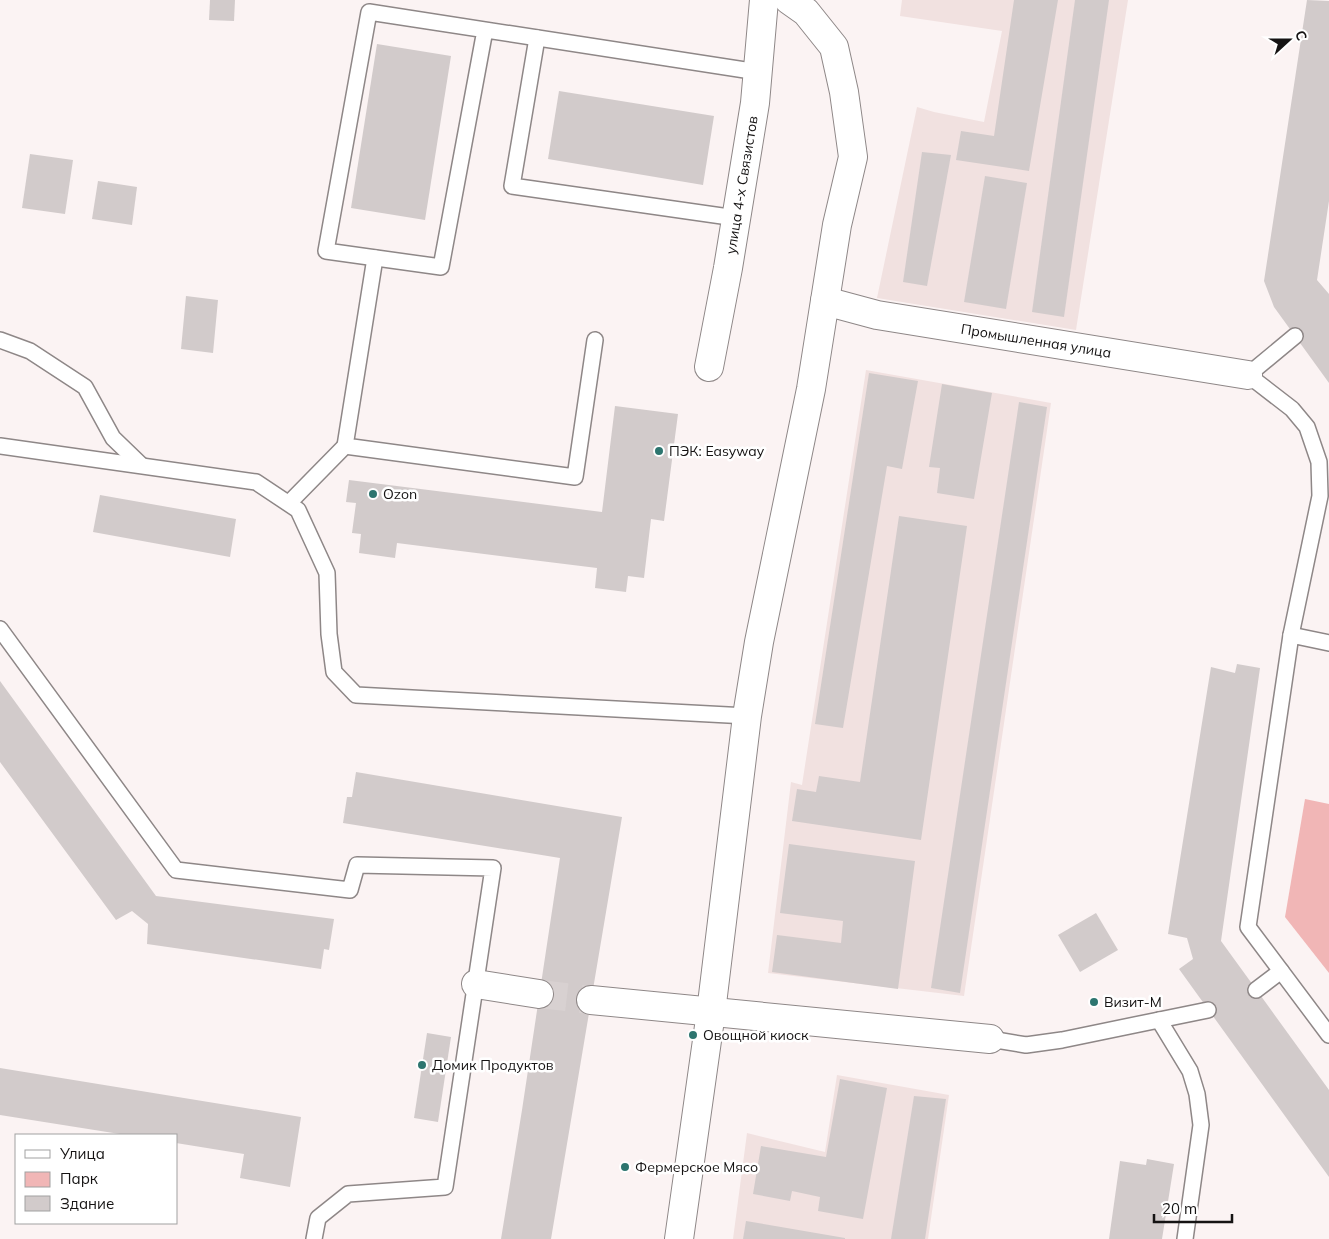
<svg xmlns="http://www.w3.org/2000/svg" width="1329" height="1239" viewBox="0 0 1329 1239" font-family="Mulish,sans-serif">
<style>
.built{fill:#f1e1e0}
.green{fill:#f1b6b6}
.building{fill:#d2cbcb}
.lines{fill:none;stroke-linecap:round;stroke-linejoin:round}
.street-tunnel{stroke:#d8d1d1;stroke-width:28;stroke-dasharray:28 14;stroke-linecap:butt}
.lane-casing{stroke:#8e8787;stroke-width:18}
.street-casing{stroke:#8e8787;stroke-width:30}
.lane{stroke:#fff;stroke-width:15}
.street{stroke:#fff;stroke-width:28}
.poi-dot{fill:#2d756f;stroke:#fff;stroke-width:2}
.labels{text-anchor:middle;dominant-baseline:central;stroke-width:5;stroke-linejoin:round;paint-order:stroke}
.street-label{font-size:14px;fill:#151313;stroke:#fff}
.poi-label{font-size:14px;fill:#151313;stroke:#fff;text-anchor:start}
</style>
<rect width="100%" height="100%" fill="#fbf3f3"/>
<g class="built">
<path d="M902,0H1128L1076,330L877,298L917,107L934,112L984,122L1002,31L900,16Z"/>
<path d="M866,370L1051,403L964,996L768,973L791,782L802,785Z"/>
<path d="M837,1075L949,1095L928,1239H733L747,1133L825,1152Z"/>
</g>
<path class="green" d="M1305,799L1329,804V973L1285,917Z"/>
<g class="building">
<path d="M210,0H235L234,21L209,20Z"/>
<path d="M1014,0H1058L1029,171L956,160L961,131L994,136Z"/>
<path d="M1075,0H1109L1064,317L1032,312Z"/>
<path d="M1307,0L1329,1V201L1317,280L1329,294V383L1274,307L1264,281Z"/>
<path d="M377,44L451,56L425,220L351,208Z"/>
<path d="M559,91L714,116L703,185L548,159Z"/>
<path d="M922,152L951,155L927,286L903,282Z"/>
<path d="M30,154L73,160L65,214L22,208Z"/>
<path d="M985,176L1027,183L1006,309L964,302Z"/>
<path d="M98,181L137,187L132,225L92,219Z"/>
<path d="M186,296L218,300L213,353L181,349Z"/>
<path d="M869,373L918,381L902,469L887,466L843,728L815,724Z"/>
<path d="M942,384L992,393L974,499L937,493L940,468L929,467Z"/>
<path d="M1019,402L1047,407L960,993L931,988Z"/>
<path d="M615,406L678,414L664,521L651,519L644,578L628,576L626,592L595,588L597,568L397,543L395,558L359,553L361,534L352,533L356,503L346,502L349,480L602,512Z"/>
<path d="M100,495L236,519L230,557L93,532Z"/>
<path d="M899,516L967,526L921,840L792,821L797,789L816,792L819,776L860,782Z"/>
<path d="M1237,664L1260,668L1221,941L1329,1090V1177L1179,969L1193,959L1187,938L1168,934L1211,667L1235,673Z"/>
<path d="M0,681L156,896L334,919L329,950L324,949L321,969L147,944L148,924L132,911L116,920L0,762Z"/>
<path d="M356,772L622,817L551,1239H501L522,1110L560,858L343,823L347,797H352Z"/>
<path d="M789,844L915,861L898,989L772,972L777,935L841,943L843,921L780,913Z"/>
<path d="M1096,913L1118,950L1080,972L1058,935Z"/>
<path d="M427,1033L451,1037L438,1122L414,1118Z"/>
<path d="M0,1068L301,1117L290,1187L240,1178L244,1154L176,1143V1135H126L0,1115Z"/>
<path d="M840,1079L887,1088L863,1219L818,1211L820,1197L792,1191L790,1201L753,1194L761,1146L826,1157Z"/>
<path d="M914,1096L946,1099L925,1239H891Z"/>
<path d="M1147,1159L1174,1164L1162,1239H1109L1120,1161L1146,1165Z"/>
<path d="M746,1221L845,1238V1239H743Z"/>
</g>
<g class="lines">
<path class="street-tunnel" d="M539,994L591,1000"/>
<defs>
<g id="lane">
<path d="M485,30L441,267L326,251L369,12L758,72"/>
<path d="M537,38L512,186L736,218"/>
<path d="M375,258L345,446L575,477L595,340"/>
<path d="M0,340L30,351L85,387L113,438L141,465"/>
<path d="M0,446L256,482L298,510L327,573L329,634L334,672L356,695L747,716"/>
<path d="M289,503L345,446"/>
<path d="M0,629L176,870L350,890L357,865L493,868L445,1187L348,1194L318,1218L314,1239"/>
<path d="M1291,635L1320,496L1319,462L1307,427L1292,409L1248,375L1295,336"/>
<path d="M1329,643L1291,635L1248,927L1329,1035"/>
<path d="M1256,990L1281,971"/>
<path d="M1159,1020L1208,1010"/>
<path d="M990,1039L1026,1045L1062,1040L1159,1020L1190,1071L1197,1094L1201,1125L1185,1239"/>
</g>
<g id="street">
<path id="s1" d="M825,301L877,315L1248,375"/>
<path id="s2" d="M709,367L728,268L755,103L764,0"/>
<path d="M476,984L539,994"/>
<path d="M591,1000L990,1039"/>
<path d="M679,1239L711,1012L747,716L759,642L811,389L837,225L853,157L844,92L834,47L806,12L789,0"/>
</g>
</defs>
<use href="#lane" class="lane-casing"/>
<use href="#street" class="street-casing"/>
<use href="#lane" class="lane"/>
<use href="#street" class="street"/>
</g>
<g class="poi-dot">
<circle cx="659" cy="451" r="5"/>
<circle cx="373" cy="494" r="5"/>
<circle cx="1094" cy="1002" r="5"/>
<circle cx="693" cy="1035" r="5"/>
<circle cx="422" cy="1065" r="5"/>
<circle cx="625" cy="1167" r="5"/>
</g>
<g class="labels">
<g class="street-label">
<text stroke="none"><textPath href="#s2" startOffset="185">улица 4-х Связистов</textPath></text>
<text stroke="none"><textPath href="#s1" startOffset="215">Промышленная улица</textPath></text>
</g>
<g class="poi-label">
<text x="669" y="451">ПЭК: Easyway</text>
<text x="383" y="494">Ozon</text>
<text x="1104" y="1002">Визит-М</text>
<text x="703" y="1035">Овощной киоск</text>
<text x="432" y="1065">Домик Продуктов</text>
<text x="635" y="1167">Фермерское Мясо</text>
</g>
</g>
<rect x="15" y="1134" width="162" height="90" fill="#ffffff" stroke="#a1a1a1"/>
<rect x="25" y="1150" width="25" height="8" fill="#ffffff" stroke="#a1a1a1"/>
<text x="60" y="1159" font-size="15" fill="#151313">Улица</text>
<rect x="25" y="1172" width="25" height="15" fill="#f1b6b6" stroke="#a1a1a1"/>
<text x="60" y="1184" font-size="15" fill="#151313">Парк</text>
<rect x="25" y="1196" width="25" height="15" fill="#d2cbcb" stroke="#a1a1a1"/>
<text x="60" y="1209" font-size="15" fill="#151313">Здание</text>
<g transform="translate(1289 40) rotate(69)" stroke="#ffffff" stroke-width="4" paint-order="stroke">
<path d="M0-4L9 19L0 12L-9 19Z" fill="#151313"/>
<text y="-8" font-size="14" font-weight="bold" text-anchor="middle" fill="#151313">С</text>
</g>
<path d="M1154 1214v8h78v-8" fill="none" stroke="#151313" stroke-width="2.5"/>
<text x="1162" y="1214" font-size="15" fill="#151313" stroke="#ffffff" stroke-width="4" paint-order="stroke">20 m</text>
</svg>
